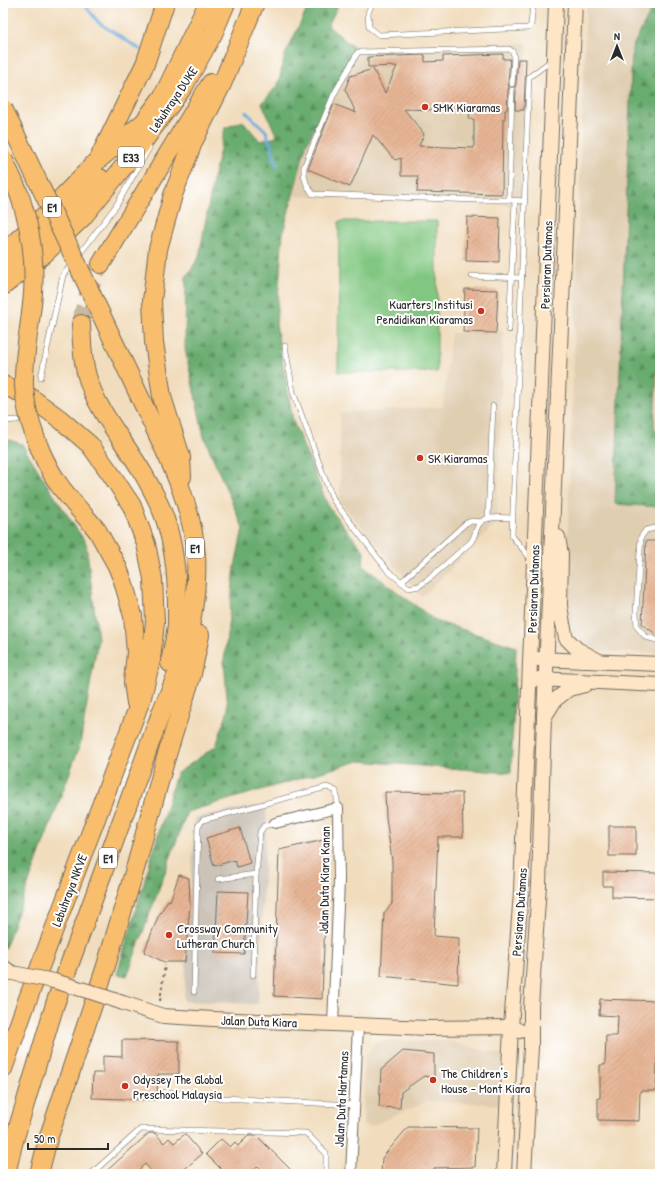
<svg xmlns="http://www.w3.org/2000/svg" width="663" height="1177" viewBox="0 0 663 1177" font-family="'Patrick Hand',sans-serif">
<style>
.built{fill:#e0ceb1}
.industrial{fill:#cbc3b8}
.forest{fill:url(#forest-firs);stroke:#4a6c4d}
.park{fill:#82c781;stroke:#567956}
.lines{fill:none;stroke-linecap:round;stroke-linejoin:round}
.stream{stroke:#6dace0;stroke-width:3}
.building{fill:url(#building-hatch);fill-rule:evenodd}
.highway-tunnel{stroke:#c9b9a1;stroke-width:18;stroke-dasharray:18 9;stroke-linecap:butt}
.lane-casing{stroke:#70695e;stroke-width:6}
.street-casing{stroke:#70695e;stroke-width:12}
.secondary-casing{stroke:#70695e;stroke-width:16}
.highway-casing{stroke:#70695e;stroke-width:20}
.path{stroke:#70695e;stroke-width:2;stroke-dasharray:3 3;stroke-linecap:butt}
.lane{stroke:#fff;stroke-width:5}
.street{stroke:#fff;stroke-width:10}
.secondary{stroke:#fde5c5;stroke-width:14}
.highway{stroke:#f9be6d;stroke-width:18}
.secondary-bridge-casing{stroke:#70695e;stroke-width:16;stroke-linecap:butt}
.highway-bridge-casing{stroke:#70695e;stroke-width:20;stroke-linecap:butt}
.secondary-bridge{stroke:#fde5c5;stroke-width:14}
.highway-bridge{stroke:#f9be6d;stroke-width:18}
.poi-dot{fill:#c8321e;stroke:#fff;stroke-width:1.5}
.labels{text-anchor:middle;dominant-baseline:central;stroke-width:4;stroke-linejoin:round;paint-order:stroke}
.shield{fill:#fff;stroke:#6b6b6b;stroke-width:1}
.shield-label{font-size:12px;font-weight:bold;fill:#2b2b2b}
.street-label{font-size:13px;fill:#2b2b2b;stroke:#fff}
.poi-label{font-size:13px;fill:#2b2b2b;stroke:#fff;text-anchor:start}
</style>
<defs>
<pattern id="forest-firs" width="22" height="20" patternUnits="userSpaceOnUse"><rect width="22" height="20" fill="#69ac6f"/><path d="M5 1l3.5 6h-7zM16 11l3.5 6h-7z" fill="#578c5b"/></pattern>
<pattern id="building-hatch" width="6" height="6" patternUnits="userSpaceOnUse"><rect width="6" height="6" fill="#e7b595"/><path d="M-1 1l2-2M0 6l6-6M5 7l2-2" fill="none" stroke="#c69c81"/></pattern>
</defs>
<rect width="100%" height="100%" fill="#fff"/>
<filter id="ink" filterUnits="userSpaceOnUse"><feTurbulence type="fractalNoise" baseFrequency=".025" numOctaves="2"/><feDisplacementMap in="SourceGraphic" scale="8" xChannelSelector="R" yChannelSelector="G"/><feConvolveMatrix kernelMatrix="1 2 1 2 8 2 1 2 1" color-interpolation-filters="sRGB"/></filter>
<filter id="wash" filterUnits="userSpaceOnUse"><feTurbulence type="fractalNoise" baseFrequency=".012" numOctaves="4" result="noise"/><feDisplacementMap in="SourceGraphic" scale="16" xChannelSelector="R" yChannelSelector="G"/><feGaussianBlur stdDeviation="0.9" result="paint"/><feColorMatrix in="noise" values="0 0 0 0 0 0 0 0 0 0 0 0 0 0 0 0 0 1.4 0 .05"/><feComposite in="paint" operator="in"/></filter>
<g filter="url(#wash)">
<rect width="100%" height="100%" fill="#f1ddbe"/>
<g class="built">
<path d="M586,3H660V653L595,651L573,635L565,611Z"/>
<path d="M527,43L521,206L292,196L306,145L356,49Z"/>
<path d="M503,331L497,523L422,597L340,502V413L443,407L451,333Z"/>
<path d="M377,1041H448L504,1055L502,1105L428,1101L371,1126L363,1125L364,1058Z"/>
</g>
<path class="industrial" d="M267,804L258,1004L184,1001L195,817Z"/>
<g class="forest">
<path d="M310,3H339L328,26L356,49L306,145L283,233L276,325L293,421L329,508L364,551L363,566L436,621L516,647L511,773L359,761L187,812L127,976L117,974L176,774L216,746L228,710L224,661L235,566L243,528L204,437L185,349L186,277L199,257L214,175L225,128L243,121L260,141L277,137L262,103L278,85L285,55Z"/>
<path d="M655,3H660V308L654,430L660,431V507L615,504L632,48Z"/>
<path d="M3,438L22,444L51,491L86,543L98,639L80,745L4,950H3Z"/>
</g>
<path class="park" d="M339,221H437V372H338Z"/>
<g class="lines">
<g class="stream">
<path d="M83,3L99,23L141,50"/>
<path d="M246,112L266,131L277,165"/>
</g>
</g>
<g id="blocks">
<g class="building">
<path d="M503,54V59H510L508,84L509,87L508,90L507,110H505V119H503L502,194L417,192L418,176H401V158L395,160L373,135L350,187L308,169L334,104L356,113L345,89L350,76L373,69L385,93L397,66L368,67V57L425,55V62L443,61V56ZM404,109L470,111L469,119H474V148L419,146L424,134Z"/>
<path d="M518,59H526L524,110H515L516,90L515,87L516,84Z"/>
<path d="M467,217L500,218L499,262L466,261Z"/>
<path d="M465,289L498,290L496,333L463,332Z"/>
<path d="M646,541H660V637L642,624Z"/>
<path d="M385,792L462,793L463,837H438L434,936L459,938L458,984L381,976L384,913L392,904V861L386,817Z"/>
<rect x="609" y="826" width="27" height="30"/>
<path d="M240,828L250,863L237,867L235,860L214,866L206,838Z"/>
<path d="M328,839L322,999L274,996L279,850Z"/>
<path d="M603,872L660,873V898L612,897V886H603Z"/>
<path d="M179,875L189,878L190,905L185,962H164L144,952L158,917L168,900L170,901Z"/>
<path d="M218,891L248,892L244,954L215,953Z"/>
<path d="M600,999L659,1001L656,1091H640L639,1121L598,1120V1098H600V1065H605L606,1036H617L618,1016L599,1015Z"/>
<path d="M122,1040L179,1041V1074H158L157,1100L92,1098L93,1073H103V1056L122,1057Z"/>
<path d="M403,1051L434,1054V1078L424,1076L401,1092L400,1108L379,1107L381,1070Z"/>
<path d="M408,1127L477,1128L475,1167L434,1168V1174H381L382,1158Z"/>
<path d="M149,1133H155L164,1143L169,1138L174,1143L185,1134L202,1154L179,1174H154L145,1164L134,1174H103Z"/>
<path d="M248,1136H257L295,1174H266L258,1166L250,1174H226L206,1154L221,1139L230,1147L235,1142L238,1146Z"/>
</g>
</g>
</g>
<g filter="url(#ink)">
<use href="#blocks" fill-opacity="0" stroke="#70695e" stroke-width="1"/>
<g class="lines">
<path class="highway-tunnel" d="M81,324C85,302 90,284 101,264"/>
<defs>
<g id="lane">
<path d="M372,3L368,13L369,27L379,35L528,28L531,25L533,3"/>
<path d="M512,90L509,200L525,201"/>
<path d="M509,200H475L313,194C306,186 303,178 304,167L334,94L358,52L509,49L512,51L514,55L512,84"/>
<path d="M78,256L116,206L149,148"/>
<path d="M472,276L522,278"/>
<path d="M509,330L515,201"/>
<path d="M285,346L293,392L326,482L334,501L388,571L409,588L419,586L430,578L471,542C476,535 475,530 479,524C485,515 503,518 513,518"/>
<path d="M41,377L63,275L73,263"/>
<path d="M3,421L17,420"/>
<path d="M488,519L493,406"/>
<path d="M660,529L656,528L646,530L641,537L636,612L637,627L646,637L660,641"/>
<path d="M531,559L512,536L529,77L551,61"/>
<path d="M401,582L466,523L472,521L481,522"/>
<path d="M218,879L256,874"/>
<path d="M253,975L256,874L260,832L264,826L275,823"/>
<path d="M194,992L198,826L203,820L327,787L336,791L338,808"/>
<path d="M165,1092L222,1098L354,1105"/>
<path d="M91,1174L141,1129L306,1133L326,1153V1174"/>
</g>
<g id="street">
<path d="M275,823L338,808L339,881L333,1024"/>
<path d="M351,1174L358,1026"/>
</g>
<g id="secondary">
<path d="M558,537L561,555L560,606L563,624L566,638L577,649L599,661"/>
<path d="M538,659L660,664"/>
<path d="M538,679L660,685"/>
<path d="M545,716L555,700L569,689L585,685"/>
<path d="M3,967L12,973"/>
<path d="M123,1003L163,1016L213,1019L427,1028L511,1027L520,1031"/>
<path d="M504,1174L511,1027L521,891L556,3"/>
<path d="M524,1174L531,1047V1007L539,885L544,717L575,3"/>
</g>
<g id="highway">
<path d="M101,154L145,64L165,3"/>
<path d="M3,251L11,246L45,215L98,160L144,122L163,96L208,3"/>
<path d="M101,264L211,83"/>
<path d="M3,266L50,229L95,185L100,178"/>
<path d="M3,286L43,255L82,218L137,150L184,86L213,34L226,3"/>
<path d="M81,324C82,342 82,359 87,376C97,412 126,443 144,475C152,489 160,504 165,519C174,546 177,575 177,603C177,610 177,617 177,624C176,637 172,650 170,663"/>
<path d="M3,385L30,397L60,419L90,445L113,477L132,506L146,544L153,579L155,622L151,660L142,697L27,1001L3,1069"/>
<path d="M182,477L181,457L162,397L154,342L152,301L158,249L173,195L194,140L222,84L255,3"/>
<path d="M97,530L117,566L123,581L133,616L136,653L133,682L136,703"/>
<path d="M6,1174L13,1144L55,1004L161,713C167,697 175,681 180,665C191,632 198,590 196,555C192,502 167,455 145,408C124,363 103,318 82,274"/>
<path d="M39,1174L48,1139L105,969L135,869L165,761L192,674L200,635"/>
</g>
</defs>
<use href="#lane" class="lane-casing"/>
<use href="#street" class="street-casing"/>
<use href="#secondary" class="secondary-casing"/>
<use href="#highway" class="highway-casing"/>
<path class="path" d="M160,1001L165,965"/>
<use href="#lane" class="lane"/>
<use href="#street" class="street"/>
<use href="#secondary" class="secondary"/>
<use href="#highway" class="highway"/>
<defs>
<path id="secondary-bridge" d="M12,973L54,981L91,992L123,1003"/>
<g id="highway-bridge">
<path d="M3,108L82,274"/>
<path d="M3,158C9,173 18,187 22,203C31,231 35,263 33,293C31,324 23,355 24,386C26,419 41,459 60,486C71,501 85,516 97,530"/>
</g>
</defs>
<use href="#secondary-bridge" class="secondary-bridge-casing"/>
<use href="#highway-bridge" class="highway-bridge-casing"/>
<use href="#secondary-bridge" class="secondary-bridge"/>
<use href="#highway-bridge" class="highway-bridge"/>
</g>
</g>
<g class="poi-dot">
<circle cx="425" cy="107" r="4"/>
<circle cx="481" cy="311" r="4"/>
<circle cx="420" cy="458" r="4"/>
<circle cx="169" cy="935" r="4"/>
<circle cx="433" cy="1080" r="4"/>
<circle cx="125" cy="1086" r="4"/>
</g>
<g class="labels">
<g class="shield">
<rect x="118" y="147" width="26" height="20" rx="3"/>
<rect x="43" y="197" width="18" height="20" rx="3"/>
<rect x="186" y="538" width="18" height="20" rx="3"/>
<rect x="99" y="848" width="18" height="20" rx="3"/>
</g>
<g class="shield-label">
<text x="131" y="157">E33</text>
<text x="52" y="207">E1</text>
<text x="195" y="548">E1</text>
<text x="108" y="858">E1</text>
</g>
<g class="street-label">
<text transform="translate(173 99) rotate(-56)">Lebuhraya DUKE</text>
<text transform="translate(546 265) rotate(-88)">Persiaran Dutamas</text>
<text transform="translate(533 589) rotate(-88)">Persiaran Dutamas</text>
<text transform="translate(324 880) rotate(-89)">Jalan Duta Kiara Kanan</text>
<text transform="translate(69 890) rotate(-69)">Lebuhraya NKVE</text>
<text transform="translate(519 912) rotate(-86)">Persiaran Dutamas</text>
<text transform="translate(259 1021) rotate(2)">Jalan Duta Kiara</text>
<text transform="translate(341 1099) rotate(-87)">Jalan Duta Hartamas</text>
</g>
<g class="poi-label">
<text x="433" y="107">SMK Kiaramas</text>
<text x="473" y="304" text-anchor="end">Kuarters Institusi<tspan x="473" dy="15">Pendidikan Kiaramas</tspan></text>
<text x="428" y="458">SK Kiaramas</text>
<text x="177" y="928">Crossway Community<tspan x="177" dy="15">Lutheran Church</tspan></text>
<text x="441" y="1073">The Children's<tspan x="441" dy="15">House - Mont Kiara</tspan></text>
<text x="133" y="1079">Odyssey The Global<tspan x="133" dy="15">Preschool Malaysia</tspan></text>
</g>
</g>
<rect width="663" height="1177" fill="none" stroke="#fff" stroke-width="16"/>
<g transform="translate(617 46)" stroke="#ffffff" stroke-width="3" paint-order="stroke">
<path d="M0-3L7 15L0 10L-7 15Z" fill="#2b2b2b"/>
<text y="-6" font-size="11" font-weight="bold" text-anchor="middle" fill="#2b2b2b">N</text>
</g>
<path d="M28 1143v6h80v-6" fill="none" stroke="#2b2b2b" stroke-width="2"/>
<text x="34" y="1143" font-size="12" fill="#2b2b2b" stroke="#ffffff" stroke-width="3" paint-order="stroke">50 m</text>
</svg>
